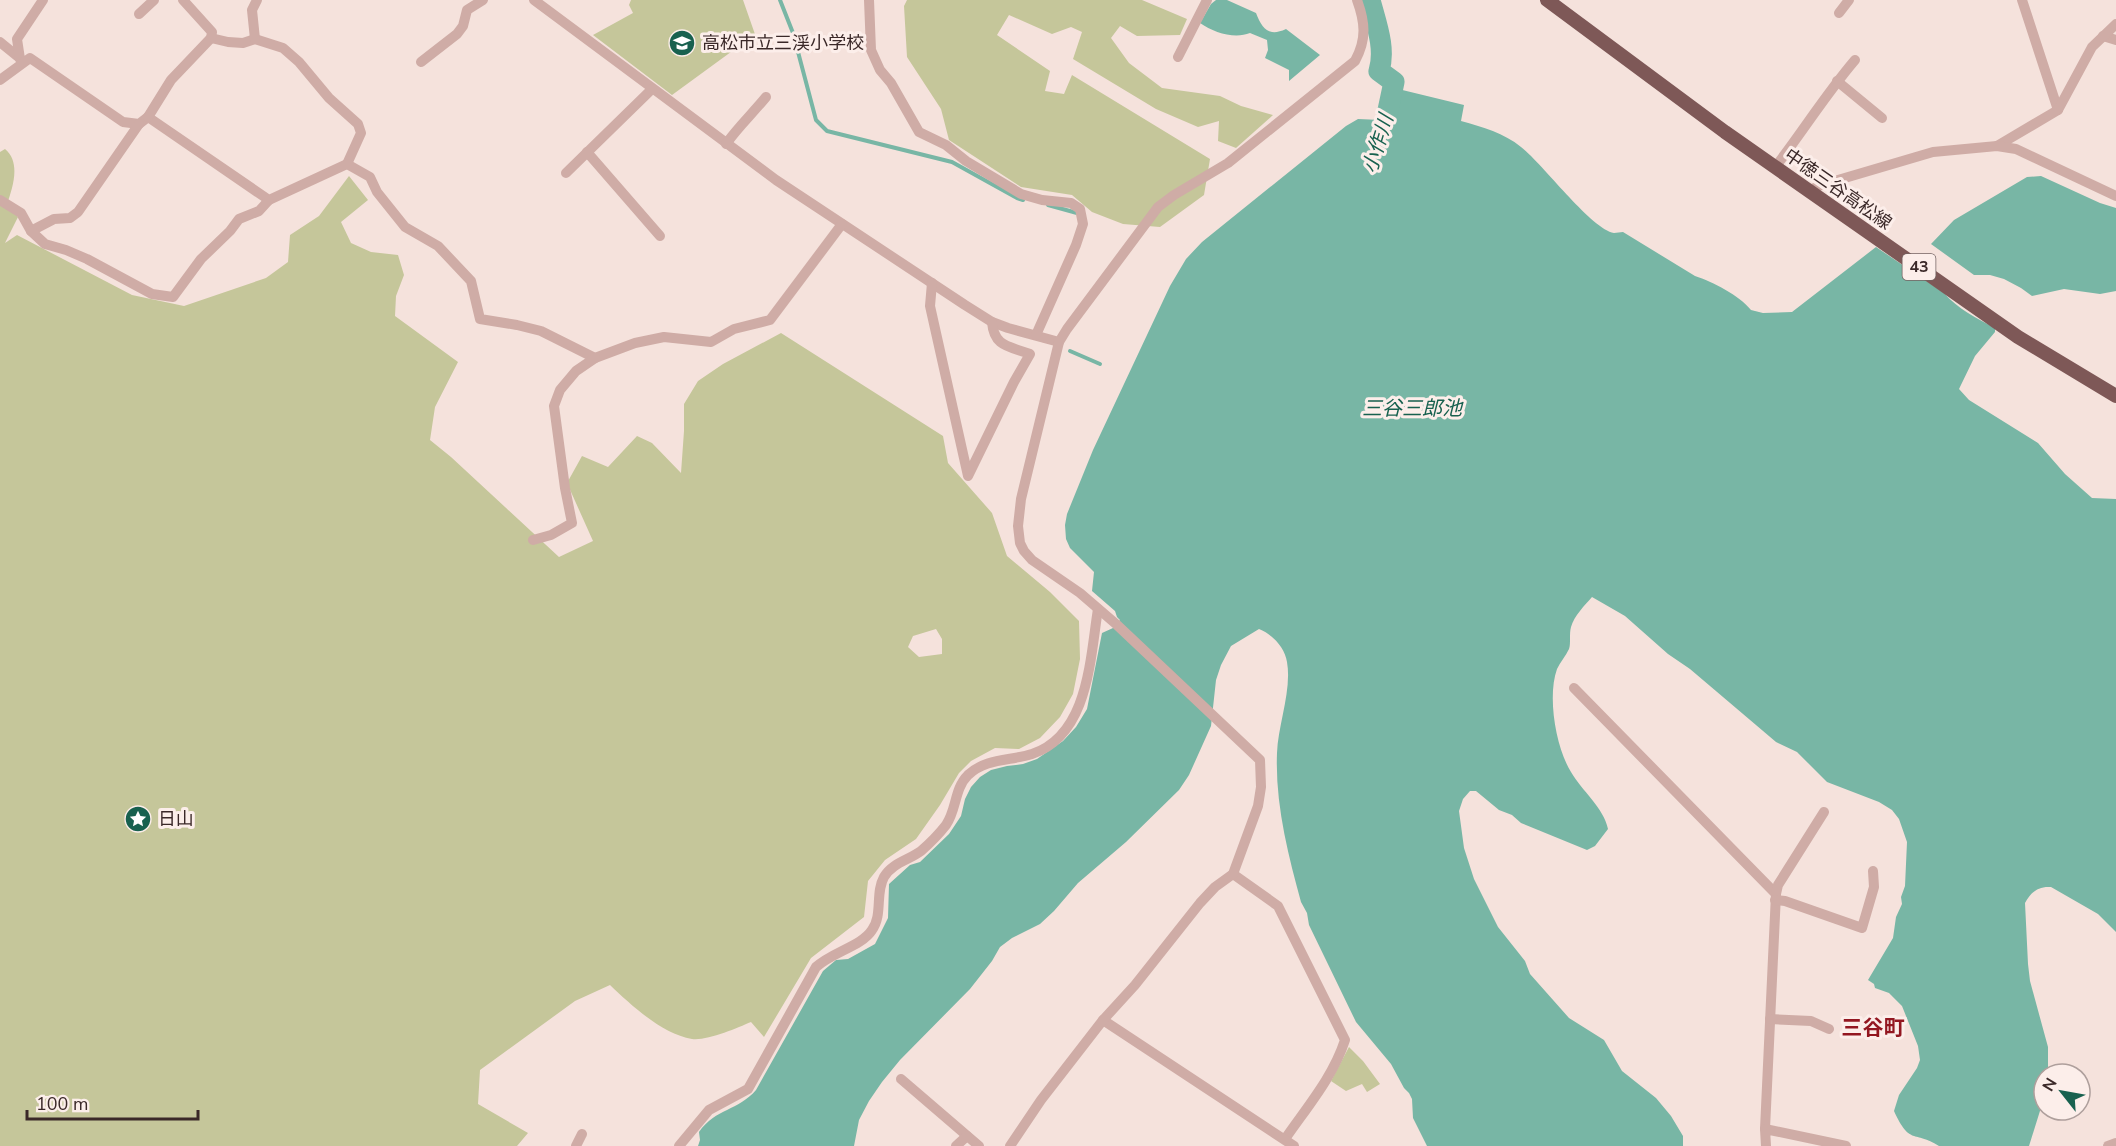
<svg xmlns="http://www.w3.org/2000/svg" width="2116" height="1146" viewBox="0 0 2116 1146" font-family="'Nunito Sans','Noto Sans JP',sans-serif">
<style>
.green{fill:#c5c69a;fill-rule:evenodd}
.water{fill:#78b6a5}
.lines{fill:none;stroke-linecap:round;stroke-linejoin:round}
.stream{stroke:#78b6a5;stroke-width:4}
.river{stroke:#78b6a5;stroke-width:21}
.minor{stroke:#cfaca6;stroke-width:10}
.major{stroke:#7e5857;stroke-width:14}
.labels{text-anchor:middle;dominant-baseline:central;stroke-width:6;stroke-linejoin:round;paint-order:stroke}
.shield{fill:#fceeea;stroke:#746362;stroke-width:1.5}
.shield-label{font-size:16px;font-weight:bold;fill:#3a2828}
.poi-label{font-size:18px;fill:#3a2828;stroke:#fceeea;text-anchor:start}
.street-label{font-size:18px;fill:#3a2828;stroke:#fceeea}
.water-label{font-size:20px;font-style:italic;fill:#18614f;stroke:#fceeea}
.quarter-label{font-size:21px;font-weight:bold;fill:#931721;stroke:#fceeea}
</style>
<rect width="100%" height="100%" fill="#f5e2dc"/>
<g class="green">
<path d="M631,0H743L757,40L735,49L672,95L593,35L633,13L629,5Z"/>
<path d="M907,0H1142L1187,19L1180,35L1137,36L1120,26L1111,38L1129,63L1162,88L1220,96L1241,106L1273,115L1236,148L1218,141L1219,121L1198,127L1156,109L1073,59L1082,32L1071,27L1052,34L1009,15L997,35L1050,71L1045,91L1064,94L1072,75L1210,159L1204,195L1160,227L1123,224L1092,212L1072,195L1021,187L949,140L941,109L907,57L904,6Z"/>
<path d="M5,149C21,162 13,187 7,204L18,217L5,243L17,235L132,295L184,306L266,278L288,262L290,235L319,216L349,176L368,200L341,222L351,243L371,252L398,255L404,275L396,296L395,316L458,362L435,407L430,440L451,457L559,557L593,541L567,483L582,456L608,467L637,436L652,443L681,473L684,431V404L698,381L723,364L781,333L943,436L948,463L992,513L1007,556L1050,592L1079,621L1080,659L1073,694L1060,717L1040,738L1019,749L995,748L971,761L959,773L940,805L916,839L885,860L868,881L864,917L811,958L764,1037L751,1022C737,1028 707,1041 692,1039C662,1034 631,1005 610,985L575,1001L480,1070L478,1104L528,1133L517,1146H0V152ZM936,629L942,639V654L919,657L908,647L913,636Z"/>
<path d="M1349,1047L1363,1061L1380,1084L1367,1092L1362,1084L1346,1091L1331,1081Z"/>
</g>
<g class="water">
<path d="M1216,0H1227L1256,13C1262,29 1269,37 1286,29L1320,55L1289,81V70L1265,58L1268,50L1267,40L1250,33C1235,39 1214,33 1200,23L1211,4Z"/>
<path d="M1390,87L1464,105L1461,121C1483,127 1504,133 1521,147C1543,164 1591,229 1614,233C1617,233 1620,232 1623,232L1695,276C1713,282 1739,295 1751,310L1763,313L1792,312L1876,247L1944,293C1958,309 1976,318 1995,328V332L1975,356L1959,389L1969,400L2038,443L2065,474L2092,498L2116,499V932L2098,914L2051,887C2038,886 2031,892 2025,903L2028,964L2030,981L2048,1047V1074H2044V1098L2029,1146H1939C1914,1130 1910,1146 1894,1111L1899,1095L1917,1068L1920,1060L1918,1046L1902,1006L1889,993L1875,988L1874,984L1868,980L1893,938L1896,917L1902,904L1901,897L1905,886L1907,842L1899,819L1892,810L1879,802L1827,782L1797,752L1776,742L1690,669L1668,654L1625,616L1592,597C1585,605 1574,616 1571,627C1569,634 1571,643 1569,649C1566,656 1560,662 1557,669C1547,697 1556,748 1571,772C1582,791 1604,808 1608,829L1595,846L1587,850L1521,823L1512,815L1499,810L1476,791H1470L1463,799L1459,811L1464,848L1474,879L1498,927L1525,961L1530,974L1569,1018L1604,1040L1622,1071L1656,1098L1671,1116L1683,1136V1146H1427L1413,1118L1412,1099L1409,1093L1404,1088L1391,1064L1356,1022L1309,925L1307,913L1301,902C1288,854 1275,804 1277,753C1278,725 1292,690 1287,662C1285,648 1272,634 1259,629L1231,646L1221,665L1216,680L1211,726L1189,775L1179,790L1126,842L1078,883L1054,911L1040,924L1012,938L1000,947L992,961L970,989L900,1060L882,1082L869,1101L859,1120L854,1146H698L700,1140L699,1132C716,1108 738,1111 756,1090L823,971L836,960L848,959L875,944L888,918L889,884L910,865L920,862L949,834L961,816L965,799L971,787L980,777L991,770L1007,766L1023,764L1037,759L1063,741L1076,727L1087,709L1102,633L1113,628L1120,620L1117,617L1115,611L1092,591L1094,572L1070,548L1066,539L1065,525L1067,514L1093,450L1170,286L1186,259L1202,242L1346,126L1358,119L1381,120Z"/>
<path d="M2041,176L2100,203L2116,208V291L2100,294L2064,289L2032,296L2021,288L2004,279L1990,275H1974L1931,244L1954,220L2027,177Z"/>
</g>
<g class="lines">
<g class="stream">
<path d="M780,0L793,33L816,120L827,131L952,162L1017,198L1023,200"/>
<path d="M1048,205L1077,213"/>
<path d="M1070,351L1100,364"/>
</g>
<path class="river" d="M1370,0C1376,23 1386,48 1379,71L1394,82L1387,115"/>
<g class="minor">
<path d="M534,0L776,180L965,305L992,322L1008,328L1059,342"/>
<path d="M869,0L871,50L880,70L891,83L919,132L946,145L966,161L1021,194L1042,200L1071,203L1080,209L1083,224L1076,245L1036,335"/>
<path d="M2022,0L2058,110"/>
<path d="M1839,13L1849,0"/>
<path d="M139,14L154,0"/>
<path d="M2103,36L2116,40"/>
<path d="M211,38L228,42L243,43L255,39L283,48L299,62L329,98L358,124L361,133L347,164"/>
<path d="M255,39L252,10L257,0"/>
<path d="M0,42L22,60"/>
<path d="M1178,57L1207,0"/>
<path d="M20,59L17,39L43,0"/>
<path d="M421,62L457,34L463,26L467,10L483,0"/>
<path d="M0,80L30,58L123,122L139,124L148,117L269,200L347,164L370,177L377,192L405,227L438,246L471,281L480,319L517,325L541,331L595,358L635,343L664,337L711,342L734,329L770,320L842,224"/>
<path d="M1837,81L1882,118"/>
<path d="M148,117L171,80L211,38L212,32L183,0"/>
<path d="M726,144C738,127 753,113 766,97"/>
<path d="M1997,146L2058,110L2092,47L2116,24"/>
<path d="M587,152L660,236"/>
<path d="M1776,166C1803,131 1826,94 1855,60"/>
<path d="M566,173L652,89"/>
<path d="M1810,190L1821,185L1933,152L1997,146L2016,149L2116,196"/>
<path d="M0,200L21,213L31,231L54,219L70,218L78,212L139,124"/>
<path d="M31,231L45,244L66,250L87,259L152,294L173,297L201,259L230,231L239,219L259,211L269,200"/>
<path d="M932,283L930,306L968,476L1014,382L1030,354C1009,346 994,347 992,322"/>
<path d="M533,540L551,535L572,523L565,488L554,406L560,390L576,371L595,358"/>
<path d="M1574,688L1776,894L1765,1129"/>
<path d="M1233,874L1278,906L1345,1040C1333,1077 1307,1107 1285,1139"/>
<path d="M1776,894L1778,885L1824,812"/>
<path d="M1775,900L1785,901L1862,928L1874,887L1873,871"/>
<path d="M1770,1019L1811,1021L1829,1029"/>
<path d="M1103,1020L1294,1146"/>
<path d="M901,1079L979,1146"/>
<path d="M576,1146L582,1134"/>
<path d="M679,1146L709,1110L748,1089L816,967C832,952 862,946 872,930C883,915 875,893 884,877C892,863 909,860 921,851C929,844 939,834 946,825C957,809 954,789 968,775C986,758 1010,761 1032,754C1089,735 1090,658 1098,609"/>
<path d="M956,1146L967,1136"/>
<path d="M1010,1146L1041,1100L1103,1020L1135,985L1200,903L1215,887L1233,874L1258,806L1261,787L1260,760L1116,624L1080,593L1032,560L1024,551L1020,543L1018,526L1021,499L1059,342L1067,329L1158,207L1174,195L1228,163L1355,61C1367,39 1365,22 1357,0"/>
<path d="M1766,1146L1765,1129L1846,1146"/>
<path d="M2108,1146L2116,1143"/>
</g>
<path class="major" d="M1547,0L1725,132L2018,337L2116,396"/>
</g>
<defs>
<symbol id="school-disc" viewBox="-11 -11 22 22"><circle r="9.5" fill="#18614f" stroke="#fceeea"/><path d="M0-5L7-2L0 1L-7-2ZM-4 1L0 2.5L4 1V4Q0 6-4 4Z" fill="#fff"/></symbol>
<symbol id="sight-disc" viewBox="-11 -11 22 22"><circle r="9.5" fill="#18614f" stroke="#fceeea"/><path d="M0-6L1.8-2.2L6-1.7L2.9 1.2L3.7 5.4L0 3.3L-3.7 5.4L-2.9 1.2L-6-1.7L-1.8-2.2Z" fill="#fff"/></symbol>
</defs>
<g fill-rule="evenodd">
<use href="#school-disc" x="667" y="28" width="30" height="30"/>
<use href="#sight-disc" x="123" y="804" width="30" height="30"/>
</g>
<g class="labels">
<rect class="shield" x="1902.5" y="254" width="33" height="26" rx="4.5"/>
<g class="shield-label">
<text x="1919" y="267">43</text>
</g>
<g class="poi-label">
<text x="702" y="43">高松市立三渓小学校</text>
<text x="158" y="819">日山</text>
</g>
<g class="street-label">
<text transform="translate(1838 189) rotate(35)">中徳三谷高松線</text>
</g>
<g class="water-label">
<text transform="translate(1378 144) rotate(-73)">小作川</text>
<text x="1412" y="408">三谷三郎池</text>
</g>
<g class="quarter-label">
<text x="1873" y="1028">三谷町</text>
</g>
</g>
<g transform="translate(2062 1092) rotate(301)"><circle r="28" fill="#fceeea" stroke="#ae9f9c" stroke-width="1.5"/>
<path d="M0-4.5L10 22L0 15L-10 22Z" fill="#18614f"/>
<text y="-9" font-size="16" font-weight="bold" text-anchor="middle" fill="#3a2828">N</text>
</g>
<path d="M27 1110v9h171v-9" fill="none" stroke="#3a2828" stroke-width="3"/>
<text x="36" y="1110" font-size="18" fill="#3a2828" stroke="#fceeea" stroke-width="4.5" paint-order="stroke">100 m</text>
</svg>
